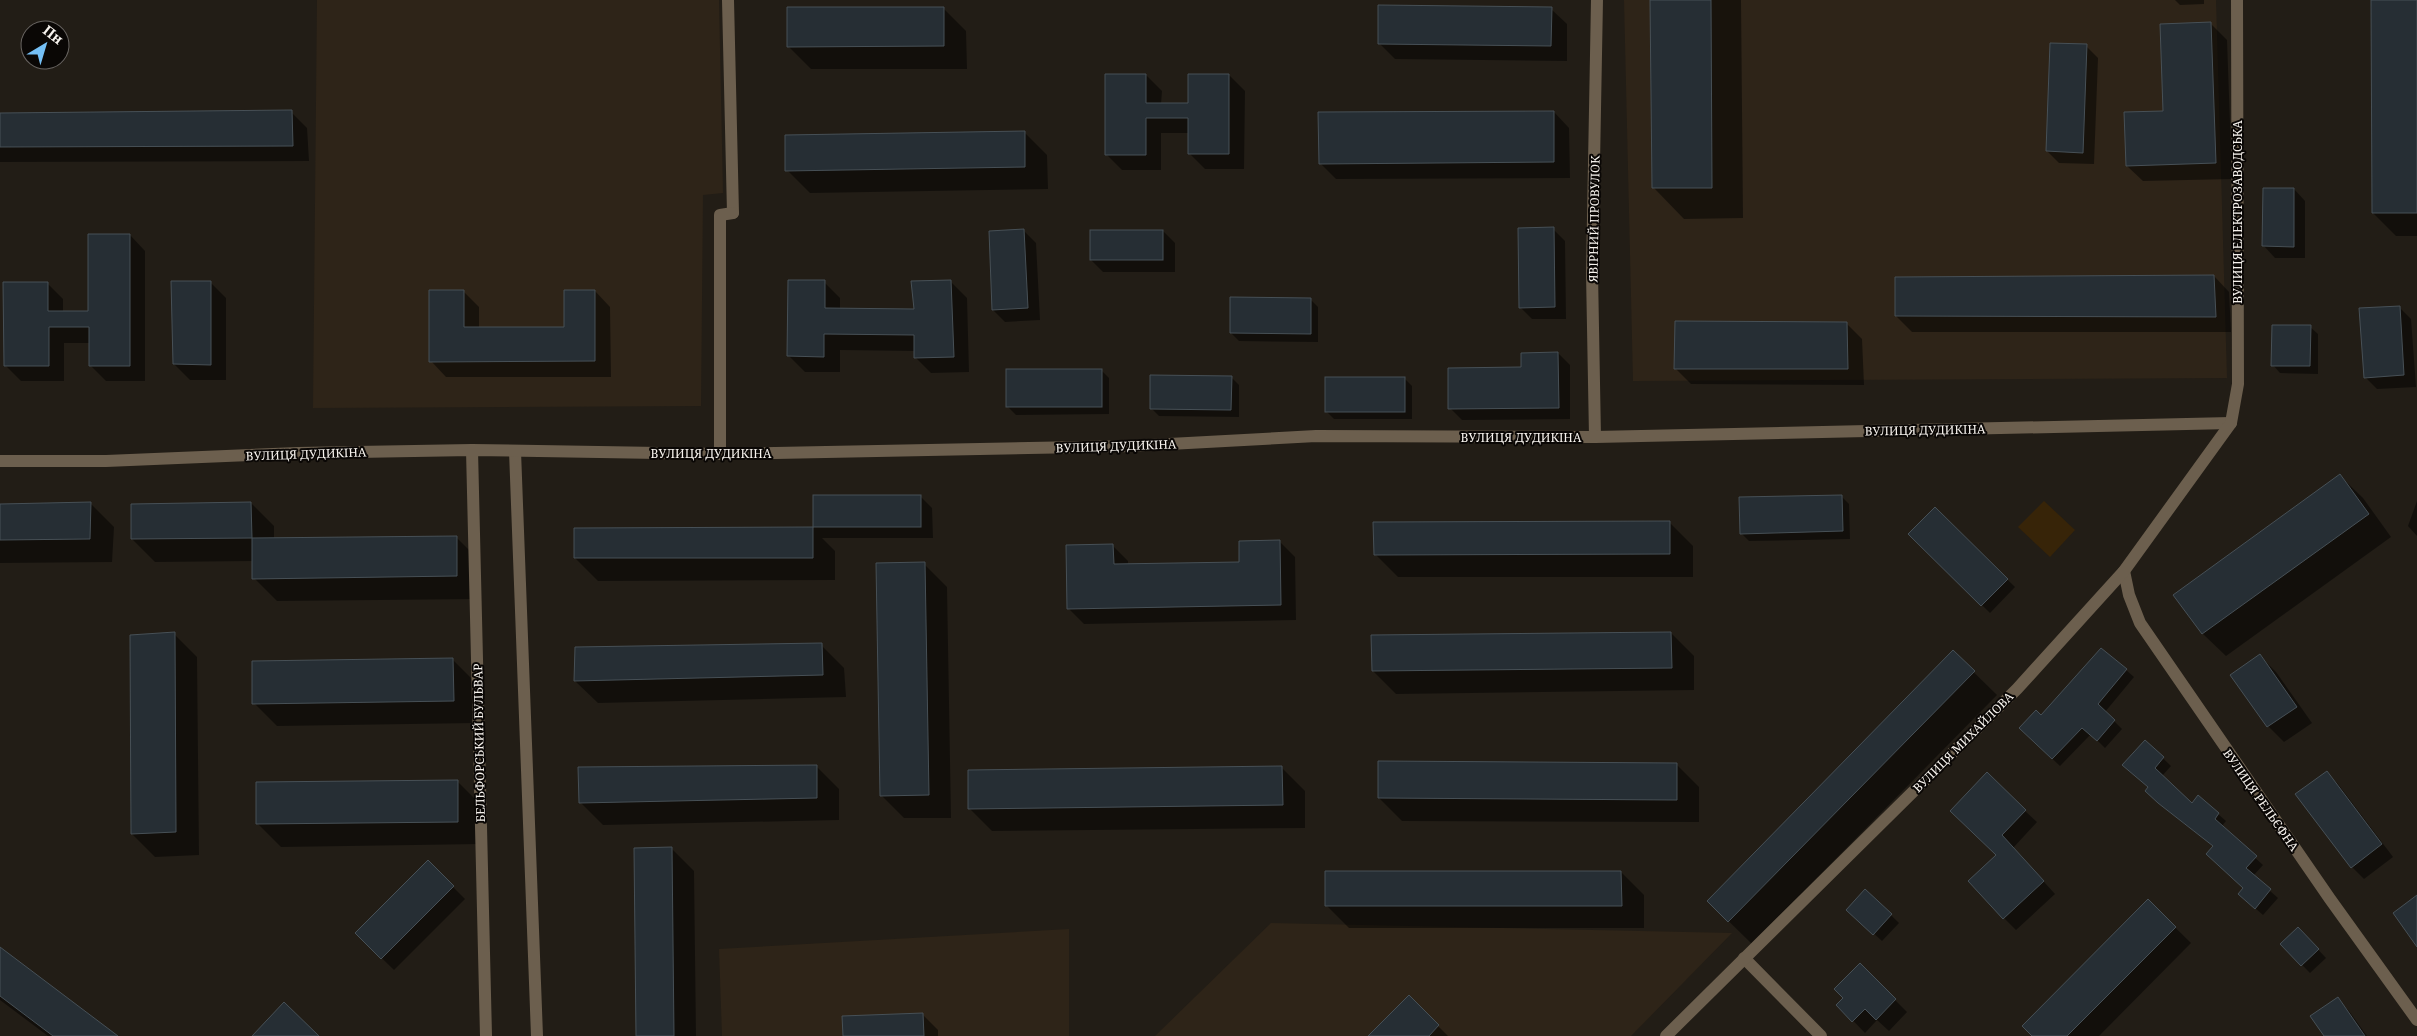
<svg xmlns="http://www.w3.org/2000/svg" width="2417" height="1036" viewBox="0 0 2417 1036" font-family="'Noto Serif',serif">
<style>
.built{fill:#2e2418}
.green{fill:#372408}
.shadow{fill:#0007}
.building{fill:#262e34;stroke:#475056}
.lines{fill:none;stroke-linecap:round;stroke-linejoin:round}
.pedestrian{stroke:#6c5f4e;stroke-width:12}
.minor{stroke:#6c5f4e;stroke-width:12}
.labels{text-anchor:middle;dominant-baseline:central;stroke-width:4;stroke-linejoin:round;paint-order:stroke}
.street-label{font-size:12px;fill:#f7f3ee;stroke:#0a0705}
</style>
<rect width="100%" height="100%" fill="#221d16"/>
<g class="built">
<path d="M317,0H719L723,193L703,195L701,406L313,408Z"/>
<path d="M1624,0H2216L2227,378L1633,381Z"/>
<path d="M1271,923L1732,933L1631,1036H1155Z"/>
<path d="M1069,929V1036H722L719,949Z"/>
</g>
<path class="green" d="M2044,501L2075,530L2050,557L2018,527Z"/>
<g class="shadow">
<path d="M1652,0H1741L1743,218L1684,219L1653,187Z"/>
<path d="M2175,0H2204V4L2180,5Z"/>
<path d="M2372,0H2417V236H2396L2373,213Z"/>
<path d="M943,8L966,31L967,69H811L788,46Z"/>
<path d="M1551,9L1567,24V61L1395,59L1379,43Z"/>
<path d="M2211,24L2227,40L2232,179L2143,181L2127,166L2165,112Z"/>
<path d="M2086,46L2098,58L2094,164L2059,163L2047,151Z"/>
<path d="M1146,75L1162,91L1161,104H1189L1229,75L1245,91L1244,169H1205L1189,153V133H1161V170H1122L1106,154Z"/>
<path d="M291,112L307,128L309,161L0,162V114Z"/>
<path d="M1554,112L1569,128L1570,178L1336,179L1320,163Z"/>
<path d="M1024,132L1047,155L1048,189L810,193L787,170Z"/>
<path d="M2294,189L2305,201V258H2275L2264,246Z"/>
<path d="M1553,229L1565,241L1566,319H1532L1520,307Z"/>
<path d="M1024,231L1036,243L1040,320L1005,322L993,310Z"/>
<path d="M1163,231L1175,243V272H1103L1091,260Z"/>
<path d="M130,235L145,251V381H106L90,365V343H64V381H21L5,365L47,283L63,299V313H89Z"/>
<path d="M2214,276L2229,292L2231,332H1912L1896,316Z"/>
<path d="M210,282L226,298V380H190L174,364Z"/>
<path d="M824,282L840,298V309L915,310L951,282L967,298L969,372L931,373L915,357V351L840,350V372H805L789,356Z"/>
<path d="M463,291L479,307V328H566L595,291L610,307L611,377H446L431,361Z"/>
<path d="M1310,299L1318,307V342L1239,341L1231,333Z"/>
<path d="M2399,307L2411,319L2416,387L2377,389L2365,377Z"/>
<path d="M1846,323L1862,339L1864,385L1691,384L1676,369Z"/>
<path d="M2310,327L2318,334V374L2280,373L2273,365Z"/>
<path d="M1558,353L1570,365V419L1462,420L1450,408L1522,368Z"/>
<path d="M1101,370L1109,378V414L1016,415L1008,407Z"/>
<path d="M1231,377L1239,385V417L1159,416L1151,408Z"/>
<path d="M1404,378L1412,386V419H1334L1326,411Z"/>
<path d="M2340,476L2363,498L2391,537L2226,656L2203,634L2175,595Z"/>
<path d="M814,496H920L932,508L933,538H822L835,551V580L598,581L575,558V529L814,528Z"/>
<path d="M1841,496L1849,504L1850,539L1749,541L1741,533Z"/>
<path d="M2417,501V536L2408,526Z"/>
<path d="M251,503L274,526V539L456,537L479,560L480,599L277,601L254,578L253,561L155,562L132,539Z"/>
<path d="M91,504L114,527L112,562L0,563V505Z"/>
<path d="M1935,509L2015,587L1990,613L1910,534Z"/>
<path d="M1670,523L1693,546V577H1398L1375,554Z"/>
<path d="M1279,541L1295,557L1296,620L1084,624L1068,608L1112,545L1128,561V565L1240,563Z"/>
<path d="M924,564L947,587L951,818H904L881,795Z"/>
<path d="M1671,633L1694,656V690L1396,694L1373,671Z"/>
<path d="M174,634L197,657L199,855L155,857L132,834Z"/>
<path d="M821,645L844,668L846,697L598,703L575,681Z"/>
<path d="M1953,652L1997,695L1752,944L1708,901Z"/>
<path d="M2260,656L2276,672L2312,723L2284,742L2268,726L2232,675Z"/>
<path d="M452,659L475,682L476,723L277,726L254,703Z"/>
<path d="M2126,670L2134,677L2105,712L2122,729L2105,748L2091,734L2060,766L2020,728Z"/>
<path d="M2145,741L2171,766L2162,776L2192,805L2198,797L2218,814L2226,821L2221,827L2263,865L2253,876L2278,898L2263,915L2247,901L2244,889L2214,847L2167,810L2146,791L2149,788Z"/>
<path d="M1676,764L1699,787V822L1402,821L1379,798Z"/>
<path d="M816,766L839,789V820L603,825L580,802Z"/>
<path d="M1282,768L1305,791V828L992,831L969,808Z"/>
<path d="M2326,772L2338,784L2393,857L2364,879L2352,867Z"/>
<path d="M457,781L480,804L481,844L281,847L258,824Z"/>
<path d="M1952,811H2025L2037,822L2013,848L2055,894L2016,930L2004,918L1998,856Z"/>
<path d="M672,849L694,871L696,1036H638Z"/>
<path d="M428,862L465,899L394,970L356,933Z"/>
<path d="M1621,872L1644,895V928H1349L1326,905Z"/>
<path d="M1866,891L1899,923L1882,941L1856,917Z"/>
<path d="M2148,901L2191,943L2099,1036H2033Z"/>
<path d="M2298,928L2326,958L2310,973L2282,944Z"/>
<path d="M0,948L115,1036H48L0,1000Z"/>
<path d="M1860,965L1907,1012L1889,1031L1877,1020L1865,1033L1838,1005L1845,998Z"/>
<path d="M1409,997L1448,1036H1370Z"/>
<path d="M2337,999L2349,1011L2367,1036H2326Z"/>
<path d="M922,1014L938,1030V1036H844Z"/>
</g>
<g class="building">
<path d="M1650,0H1711L1712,188H1652Z"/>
<path d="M2371,0H2417V213H2372Z"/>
<path d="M1378,5L1552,7L1551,46L1378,44Z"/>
<path d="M787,7H944V46L787,47Z"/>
<path d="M2211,22L2216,163L2126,166L2124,112L2163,111L2160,24Z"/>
<path d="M2050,43L2087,44L2083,153L2046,151Z"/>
<path d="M1105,74H1146V103H1188V74H1229V154H1188V118H1146V155H1105Z"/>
<path d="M292,110L293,146L0,147V113Z"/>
<path d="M1554,111V162L1319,164L1318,112Z"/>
<path d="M1025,131V167L785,171V135Z"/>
<path d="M2263,188H2294V247L2262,246Z"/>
<path d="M1554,227L1555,307L1519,308L1518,228Z"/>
<path d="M1024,229L1028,308L992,310L989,231Z"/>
<rect x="1090" y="230" width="73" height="30"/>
<path d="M88,234H130V366H89V327H49V366H4L3,282H48V311H88Z"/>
<path d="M2214,275L2216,317L1895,316V277Z"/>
<path d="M788,280H825V308L914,309L911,281L951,280L954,357L914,358V335L824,334V357L787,356Z"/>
<path d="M171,281H211V365L173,364Z"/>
<path d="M429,290H464V327H564V290H595V361L429,362Z"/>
<path d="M1230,297L1311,298V334L1230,333Z"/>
<path d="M2400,306L2404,375L2364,378L2359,308Z"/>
<path d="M1675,321L1847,322L1848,369H1674Z"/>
<path d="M2272,325H2311L2310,366H2271Z"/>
<path d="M1558,352L1559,408L1448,409V368L1521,367V353Z"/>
<rect x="1006" y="369" width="96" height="38"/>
<path d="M1150,375L1232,376L1231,410L1150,409Z"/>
<rect x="1325" y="377" width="80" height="35"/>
<path d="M2340,474L2369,514L2202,634L2173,595Z"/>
<rect x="813" y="495" width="108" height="32"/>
<path d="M1842,495L1843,531L1740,534L1739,497Z"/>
<path d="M91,502L90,539L0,540V504Z"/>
<path d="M251,502L252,538L131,539V504Z"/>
<path d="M1935,507L2008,579L1981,606L1908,534Z"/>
<path d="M1670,521V554L1374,555L1373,522Z"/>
<path d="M813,527V558H574V528Z"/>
<path d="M457,536V576L252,579V538Z"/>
<path d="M1280,540L1281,605L1067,609L1066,545L1113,544L1114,564L1239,562V541Z"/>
<path d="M925,562L929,795L880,796L876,563Z"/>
<path d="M175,632L176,832L131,834L130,635Z"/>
<path d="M1671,632L1672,668L1372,671L1371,635Z"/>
<path d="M822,643L823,675L574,681L575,647Z"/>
<path d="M2101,648L2127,669L2098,704L2115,720L2097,741L2082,728L2052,759L2019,728L2036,710L2041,715Z"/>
<path d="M1953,650L1975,671L1728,922L1707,901Z"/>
<path d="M2260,654L2297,707L2267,727L2230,675Z"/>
<path d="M453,658L454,701L252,704V661Z"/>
<path d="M2145,740L2164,757L2155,768L2192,803L2198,795L2219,813L2215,819L2257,856L2246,868L2271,889L2255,909L2238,894L2243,888L2206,854L2213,846L2158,803L2145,791L2148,787L2122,765Z"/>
<path d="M1378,761L1677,763V800L1378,798Z"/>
<path d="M817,765V798L579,803L578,767Z"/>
<path d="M1282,766L1283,805L968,809V770Z"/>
<path d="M2327,771L2382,844L2351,868L2295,794Z"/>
<path d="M1987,772L2026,810L2002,835L2044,881L2003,919L1968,881L1996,855L1950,811Z"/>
<path d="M458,780V822L256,824V782Z"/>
<path d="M672,847L674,1036H636L634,848Z"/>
<path d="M428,860L454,886L381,959L355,933Z"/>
<path d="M1325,871H1621L1622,906H1325Z"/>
<path d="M1865,889L1892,914L1873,935L1846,910Z"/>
<path d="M2417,895V947L2393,913Z"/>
<path d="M2148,899L2176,927L2067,1036H2032L2022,1026Z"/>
<path d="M2298,927L2319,949L2301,966L2280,944Z"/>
<path d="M0,947L118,1036H53L0,996Z"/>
<path d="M1860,963L1896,999L1876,1020L1865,1009L1852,1022L1836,1005L1843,998L1834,989Z"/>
<path d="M1409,995L1439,1025L1429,1036H1368Z"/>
<path d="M2338,997L2365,1036H2324L2310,1016Z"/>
<path d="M284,1002L319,1036H252Z"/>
<path d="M923,1013L924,1036H843L842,1016Z"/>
</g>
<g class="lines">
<g class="pedestrian">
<path d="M728,0L733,213"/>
<path d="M472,450L486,1036"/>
<path d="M515,451L537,1036"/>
</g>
<g class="minor">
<path d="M1595,437L1592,273L1597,0"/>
<path d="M720,454V215L733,213"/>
<path d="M0,461H106L298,453L472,450L720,454L1132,446L1316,436L1595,437L2231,423"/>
<path d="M2124,571L2129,595L2140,623L2330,899L2417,1020"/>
<path d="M1744,958L1821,1036"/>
<path d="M1666,1036L2017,689L2124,571L2231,423L2238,384L2237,0"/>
</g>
</g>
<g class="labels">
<g class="street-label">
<text transform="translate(2237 212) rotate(-90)">ВУЛИЦЯ ЕЛЕКТРОЗАВОДСЬКА</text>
<text transform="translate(1594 219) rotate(-89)">ЯВІРНИЙ ПРОВУЛОК</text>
<text transform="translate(1925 430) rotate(-1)">ВУЛИЦЯ ДУДИКІНА</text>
<text x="1521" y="437">ВУЛИЦЯ ДУДИКІНА</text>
<text transform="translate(1116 446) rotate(-2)">ВУЛИЦЯ ДУДИКІНА</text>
<text x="711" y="453">ВУЛИЦЯ ДУДИКІНА</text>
<text transform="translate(306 454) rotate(-2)">ВУЛИЦЯ ДУДИКІНА</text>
<text transform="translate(1963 742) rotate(-45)">ВУЛИЦЯ МИХАЙЛОВА</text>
<text transform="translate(479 743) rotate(-91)">БЕЛЬФОРСЬКИЙ БУЛЬВАР</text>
<text transform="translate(2261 800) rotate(55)">ВУЛИЦЯ РЕЛЬЄФНА</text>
</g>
</g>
<g transform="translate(45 45) rotate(38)"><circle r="24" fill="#0a0705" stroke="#696562"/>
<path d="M0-4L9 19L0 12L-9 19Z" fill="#75c0f6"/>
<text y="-8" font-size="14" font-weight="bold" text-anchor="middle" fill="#f7f3ee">Пн</text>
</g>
</svg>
